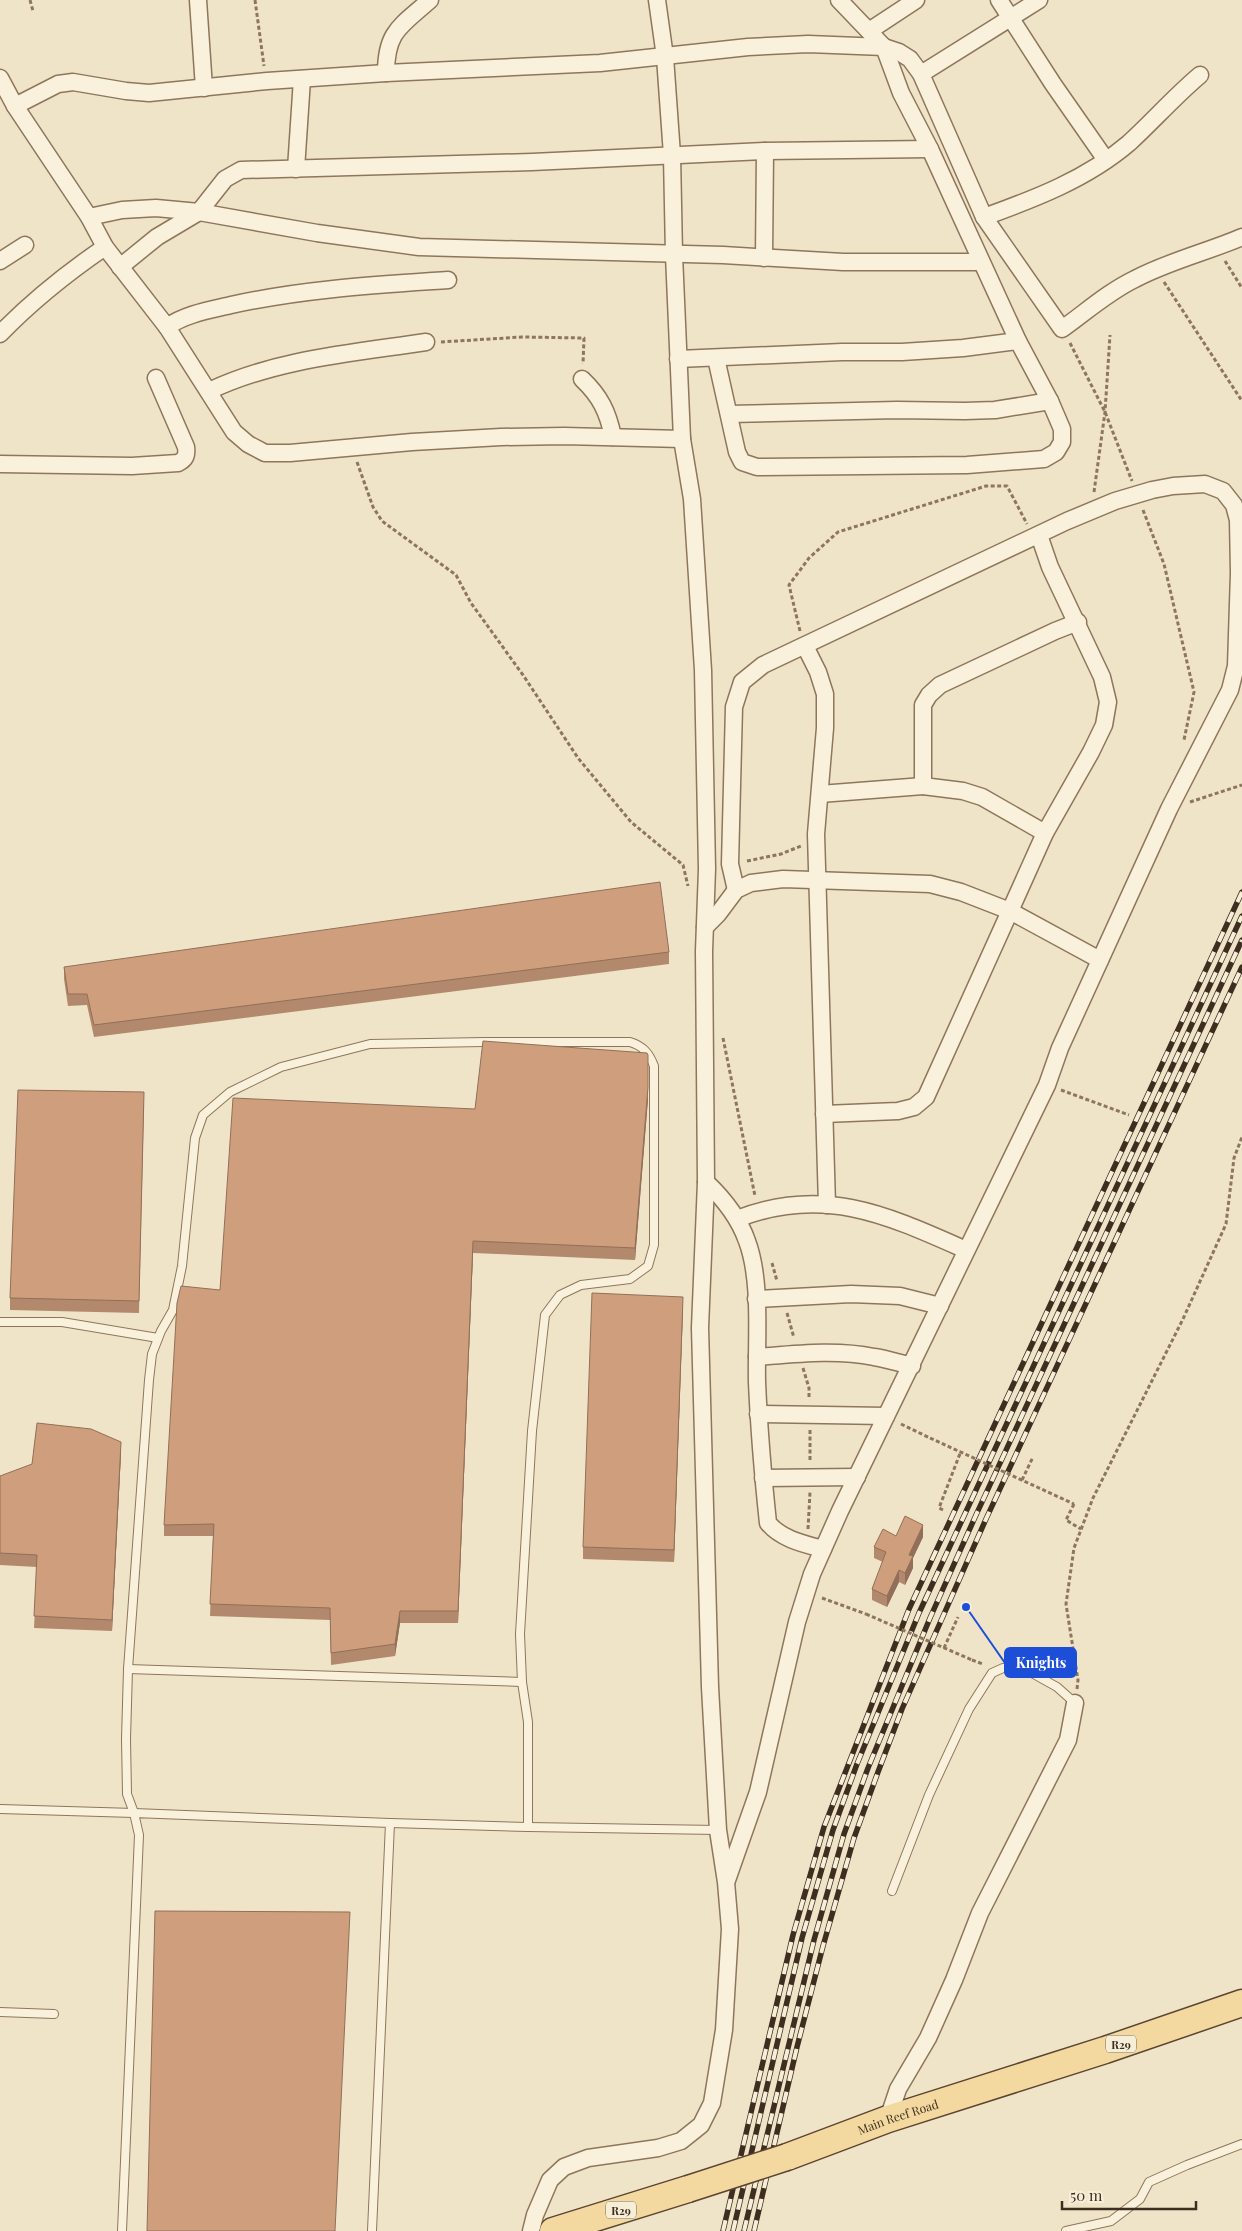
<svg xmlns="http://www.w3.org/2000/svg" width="1242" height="2231" viewBox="0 0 1242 2231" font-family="'Playfair Display',serif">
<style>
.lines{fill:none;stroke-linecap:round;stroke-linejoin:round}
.service-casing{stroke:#8d765c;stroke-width:10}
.minor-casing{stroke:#8d765c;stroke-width:19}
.primary-casing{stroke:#5b4430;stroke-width:29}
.path{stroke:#8d765c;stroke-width:3;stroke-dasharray:4 2.5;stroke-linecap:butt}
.service{stroke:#faf1dc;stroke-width:8}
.minor{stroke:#faf1dc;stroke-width:16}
.primary{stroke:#f3d9a0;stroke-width:26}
.rail-casing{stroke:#3d2e20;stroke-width:5.5}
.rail{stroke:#f7eed8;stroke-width:4;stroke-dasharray:11;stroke-linecap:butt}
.primary-bridge-casing{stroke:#5b4430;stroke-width:29;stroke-linecap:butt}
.path-bridge{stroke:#8d765c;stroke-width:3;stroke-dasharray:4 2.5;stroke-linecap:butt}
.primary-bridge{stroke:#f3d9a0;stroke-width:26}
.wall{fill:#b2896c}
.shaded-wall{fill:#916f58}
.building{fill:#cf9f7d;stroke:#916f58}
.labels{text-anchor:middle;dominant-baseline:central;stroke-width:4;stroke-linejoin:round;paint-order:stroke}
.shield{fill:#f7eed8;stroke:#756857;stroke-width:1}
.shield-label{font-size:11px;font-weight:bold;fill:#3d2e20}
.street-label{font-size:12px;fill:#3d2e20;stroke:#f7eed8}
.leader{fill:none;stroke:#1d4ed8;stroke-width:2}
.callout-dot{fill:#1d4ed8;stroke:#f7eed8;stroke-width:2}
.callout{fill:#1d4ed8;stroke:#1d4ed8;stroke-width:2}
.callout-label{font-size:14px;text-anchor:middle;font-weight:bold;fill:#fff}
</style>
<rect width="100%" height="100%" fill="#f0e4c8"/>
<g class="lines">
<defs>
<g id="service">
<path d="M0,1322H62L158,1338"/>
<path d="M128,1669L522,1682"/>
<path d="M0,1809L134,1813L127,1794L126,1739L128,1669L149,1380L152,1354L161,1331L173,1310L182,1266L195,1138L203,1115L230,1092L281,1067L370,1044L484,1042H630C643,1046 649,1053 654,1066V1245L648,1266L630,1279L581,1285L560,1295L545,1315L532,1431L520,1634L522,1682L528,1722V1827L390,1823"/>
<path d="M528,1827L718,1830"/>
<path d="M892,1891L929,1795L969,1709L992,1673L1003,1668H1023L1057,1687L1075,1703"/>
<path d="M0,2012L54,2014"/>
<path d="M122,2231L139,1835L134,1813L390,1823L372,2231"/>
<path d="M1066,2231L1111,2221L1140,2199L1149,2182L1187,2165L1242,2144"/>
</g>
<g id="minor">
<path d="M198,0L204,88"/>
<path d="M999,0L1053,84L1106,160"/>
<path d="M869,31L916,0"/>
<path d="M386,73C386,31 401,26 430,0"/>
<path d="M921,74L1039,0"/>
<path d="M0,78L15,106L89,217L105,247L167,327L234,432L248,444L265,453H290L412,442L501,437L564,436L682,439"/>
<path d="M15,106L58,84L73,82L126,91L149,93L267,81L386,73L600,63L748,47L808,44L884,47L899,52L910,59L921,74L984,217L1062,329C1086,312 1108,292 1135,279C1169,261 1207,252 1242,237"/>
<path d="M296,169L302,79"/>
<path d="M89,217L122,210L156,208L199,212L317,233L419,247L723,255L843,262H981"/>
<path d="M984,217C1034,199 1087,179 1129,143C1153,121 1175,96 1200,75"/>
<path d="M764,258L765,151"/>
<path d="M0,261L25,245"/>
<path d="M120,267L157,237L199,212L225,179L241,170L532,162L765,151L930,149"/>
<path d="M167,327C185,314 210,310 231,305C303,289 375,285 448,280"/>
<path d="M0,334C32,301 67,273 105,247"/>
<path d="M716,358L737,452L742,462L757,467L967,465L1044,459L1056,452L1062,442V429L1050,401L1018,341L930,149L901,93L884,47L839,0"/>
<path d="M678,359L842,352H902L963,348L1018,341"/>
<path d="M582,379C600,396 608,412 613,437"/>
<path d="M209,391C276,359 353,353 426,342"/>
<path d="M729,414L897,410L965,411L995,410L1050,401"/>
<path d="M0,464L132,466L178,463C186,459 187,455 186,447L156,378"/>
<path d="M1039,535L1050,567L1102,677L1108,702L1104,725L1091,752L1045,833L1010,911L1100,960"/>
<path d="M805,646L818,672L825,694V728L816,834L827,1205"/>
<path d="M820,794L923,786"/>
<path d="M1045,833L982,797L963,791L923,786V705L929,695L940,685L1055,631L1078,622"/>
<path d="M705,927L718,914L736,890L751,883L783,879L930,884L961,892L1010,911L926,1097L914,1107L898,1111L824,1114"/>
<path d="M706,1182C724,1199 739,1218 747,1241C762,1281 756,1340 757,1382C759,1429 763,1476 768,1523C781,1539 804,1544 823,1549"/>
<path d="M737,1219C823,1185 887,1215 966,1250"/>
<path d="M756,1299L851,1294L900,1296L940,1306"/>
<path d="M757,1357C795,1354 836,1349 874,1357C887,1359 899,1363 912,1366"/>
<path d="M758,1414L886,1416"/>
<path d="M763,1478L857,1477"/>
<path d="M727,1880L758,1792L797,1622L812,1574L840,1511L1047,1085L1060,1048L1169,809L1230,690L1236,666L1239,573L1238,520L1234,505L1223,491L1205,484L1173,486L1152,490L1115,501L1067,521L763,665L742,682L734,707L730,864L736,890"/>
<path d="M888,2119L898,2089L928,2038L954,1980L980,1913L1068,1740L1075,1703"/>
<path d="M531,2231L535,2215L550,2180L564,2167L588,2158L658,2148L681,2141L701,2125L712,2103L724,2030L730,1929L726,1882L718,1830L710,1687L700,1328L706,1182L704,951L707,869L703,670L692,499L682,439L674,255L672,155L665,57L657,0"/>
</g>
<g id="primary">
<path id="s1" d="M787,2157L888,2119L1105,2050L1242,2003"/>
<path d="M553,2231L688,2189"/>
</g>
</defs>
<use href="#service" class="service-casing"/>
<use href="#minor" class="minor-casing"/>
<use href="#primary" class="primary-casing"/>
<g class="path">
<path d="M30,0L33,11"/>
<path d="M255,0L264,66"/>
<path d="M1225,261L1242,288"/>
<path d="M1164,282L1242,401"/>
<path d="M441,342L522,337L584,338L583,364"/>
<path d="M1070,343L1105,412L1132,481"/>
<path d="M357,462L373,507L382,521L456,575L471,603L523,675L578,758L631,822L683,865L688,886"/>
<path d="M1094,492L1105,412L1110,335"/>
<path d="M1143,510L1164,564L1194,692L1184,740"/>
<path d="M800,631L789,585L809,558L838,532L986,486H1007L1027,524"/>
<path d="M1190,802L1242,785"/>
<path d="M747,861L781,854L801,846"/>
<path d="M723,1038L755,1196"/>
<path d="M1061,1090L1129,1115"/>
<path d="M772,1263L777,1281"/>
<path d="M787,1313L794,1338"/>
<path d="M803,1368L809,1388V1399"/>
<path d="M901,1424L930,1438"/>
<path d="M810,1430V1461"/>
<path d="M1022,1480L1033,1457"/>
<path d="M1074,1504L1066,1520L1081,1529"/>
<path d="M943,1510L939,1508L961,1451"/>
<path d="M808,1529L810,1492"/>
<path d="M822,1598L866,1614"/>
<path d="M944,1648L958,1617"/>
<path d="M972,1660L983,1664"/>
<path d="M1077,1689L1078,1680L1066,1604L1074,1548L1093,1498L1183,1319L1226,1224L1234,1158L1242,1137"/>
</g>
<use href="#service" class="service"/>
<use href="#minor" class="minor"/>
<use href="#primary" class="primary"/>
<defs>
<g id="rail">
<path d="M723,2231L793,1935L824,1827L909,1609L1242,892"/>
<path d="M733,2231L802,1938L833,1830L857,1764L919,1613L1242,916"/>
<path d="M744,2231L814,1940L844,1834L868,1768L930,1618L976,1515L1242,940"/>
<path d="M754,2231L797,2047L823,1946L854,1838L878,1772L902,1709L986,1519L1242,967"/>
</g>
</defs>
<use href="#rail" class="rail-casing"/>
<use href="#rail" class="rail"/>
<defs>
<path id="primary-bridge" d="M688,2189L787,2157"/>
</defs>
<use href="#primary-bridge" class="primary-bridge-casing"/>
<g class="path-bridge">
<path d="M930,1438L1074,1504"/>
<path d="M866,1614L972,1660"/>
</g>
<use href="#primary-bridge" class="primary-bridge"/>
</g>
<g class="wall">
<path d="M669,952V964L94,1037L87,1005L68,1006L64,979V967Z"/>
<path d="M648,1099L635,1260L473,1253L458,1623H400L395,1656L331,1665L330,1620L210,1616L213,1536H164V1525L220,1290L475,1109Z"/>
<path d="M144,1104L139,1313L10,1310V1298Z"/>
<path d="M683,1308L674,1562L583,1559V1547Z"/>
<path d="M121,1453L112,1631L34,1628L37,1567L0,1565V1476Z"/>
<path d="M896,1536L923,1537L913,1558V1568L905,1585L899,1582L887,1607L872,1600V1589L883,1562L874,1558V1547Z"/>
</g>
<g class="shaded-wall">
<path d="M648,1087V1099L635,1260V1248Z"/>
<path d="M473,1241V1253L458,1623V1611Z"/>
<path d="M683,1297V1308L674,1562V1550Z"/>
<path d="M121,1442V1453L112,1631V1620Z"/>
<path d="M923,1525V1537L913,1558V1568L905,1585V1573L909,1555Z"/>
<path d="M899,1570V1582L887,1607V1596Z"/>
<path d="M400,1611V1623L395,1656V1644Z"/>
</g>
<g class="building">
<path d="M660,882L669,952L94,1025L87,994H68L64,967Z"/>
<path d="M483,1041L647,1053L648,1055V1087L635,1248L473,1241L458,1611H400L395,1644L331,1653L330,1608L210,1604L214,1524L164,1525L177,1303L181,1286L220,1290L233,1098L475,1109Z"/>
<path d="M18,1090L144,1092L139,1301L10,1298Z"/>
<path d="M592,1293L683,1297L674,1550L583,1547Z"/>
<path d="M37,1423L91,1429L121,1442L112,1620L34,1616L37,1555L0,1553V1476L32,1464Z"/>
<path d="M905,1516L923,1525L909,1555L913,1556L905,1573L899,1570L887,1596L872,1589L886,1552L874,1547L883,1529L896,1536Z"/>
<path d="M155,1911L350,1912L335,2231H147Z"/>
</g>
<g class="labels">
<g class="shield">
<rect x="1106" y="2035.5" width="30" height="17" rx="4"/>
<rect x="606" y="2201.5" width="30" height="17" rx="4"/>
</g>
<g class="shield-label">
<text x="1121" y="2044">R29</text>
<text x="621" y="2210">R29</text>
</g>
<g class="street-label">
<text stroke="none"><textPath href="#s1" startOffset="118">Main Reef Road</textPath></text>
</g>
</g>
<path class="leader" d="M966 1607L1005 1663"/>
<circle class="callout-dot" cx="966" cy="1607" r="5"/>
<rect class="callout" x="1005" y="1648" width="71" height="29" rx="5"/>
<g class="callout-label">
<text x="1041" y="1668">Knights</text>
</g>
<path d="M1062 2201v8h134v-8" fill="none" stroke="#3d2e20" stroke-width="2.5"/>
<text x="1070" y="2201" font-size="15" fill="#3d2e20" stroke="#f7eed8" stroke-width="4" paint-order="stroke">50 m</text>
</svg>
